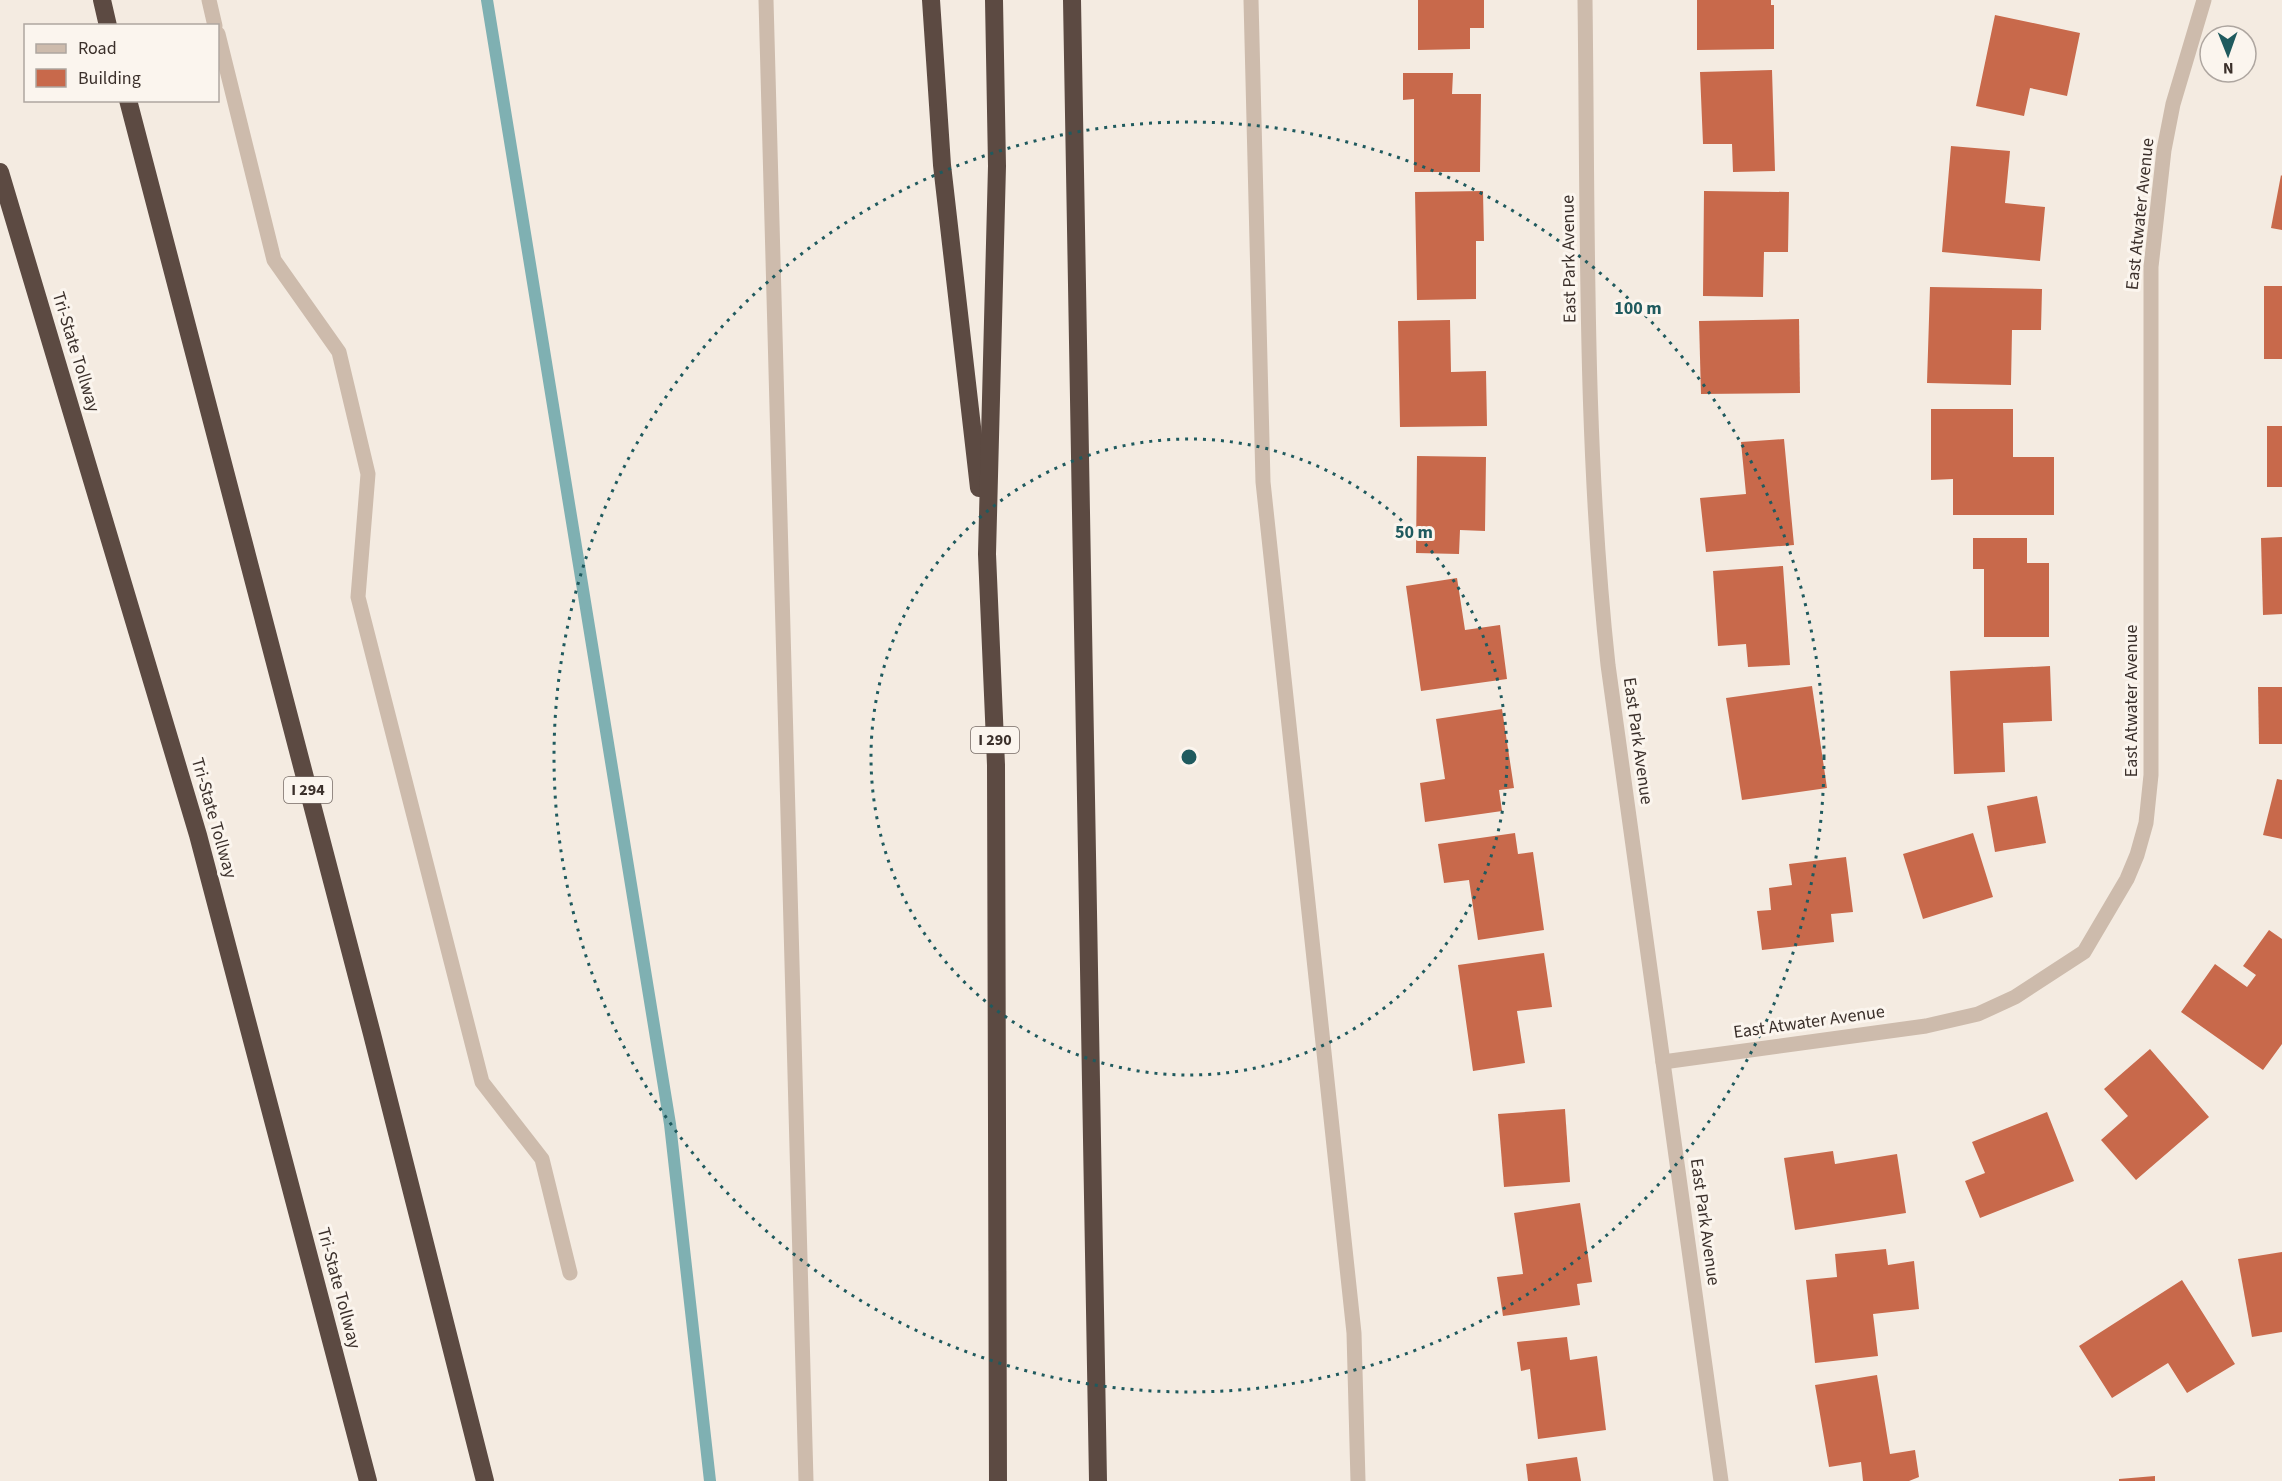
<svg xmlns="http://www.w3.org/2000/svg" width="2282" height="1481" viewBox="0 0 2282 1481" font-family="'Source Sans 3',sans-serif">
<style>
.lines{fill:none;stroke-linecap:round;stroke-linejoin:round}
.stream{stroke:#7fb0b2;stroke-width:12}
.building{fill:#c8694b}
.minor{stroke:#cdbbac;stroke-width:15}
.highway{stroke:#5c4a42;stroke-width:18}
.ring{fill:none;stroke:#1f5a5e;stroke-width:3;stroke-dasharray:3 6}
.labels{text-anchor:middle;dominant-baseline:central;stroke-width:6;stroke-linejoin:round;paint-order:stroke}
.shield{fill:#fbf5ee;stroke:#756b66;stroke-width:1.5}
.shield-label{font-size:16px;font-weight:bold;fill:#3b302b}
.street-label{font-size:18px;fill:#3b302b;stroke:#fbf5ee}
.centre{fill:#1f5a5e;stroke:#fbf5ee;stroke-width:3}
.ring-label{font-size:18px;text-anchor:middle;font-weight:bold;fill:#1f5a5e;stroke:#fbf5ee;stroke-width:6;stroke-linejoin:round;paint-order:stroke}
</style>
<rect width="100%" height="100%" fill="#f4ebe1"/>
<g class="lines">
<path class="stream" d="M487,0L670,1124L710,1481"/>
</g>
<g class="building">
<path d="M1418,0H1484V28H1470V49L1418,50Z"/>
<path d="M1697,0H1771V5H1774V49L1697,50Z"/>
<path d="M1995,15L2080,33L2067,96L2030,88L2024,116L1976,106Z"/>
<path d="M1772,70L1775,171L1733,172L1732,144H1703L1700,72Z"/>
<path d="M1403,73H1453L1452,94H1481L1480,172H1414V99L1403,100Z"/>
<path d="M1951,146L2010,151L2005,203L2045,207L2040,261L1942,252Z"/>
<path d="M2281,175L2282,176V230L2271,228Z"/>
<path d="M1483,191L1484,241H1476V299L1417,300L1415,192Z"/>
<path d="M1704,191L1789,192L1788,252H1764L1763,297L1703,296Z"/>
<rect x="2264" y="286" width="18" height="73"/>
<path d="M1930,287L2042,289L2041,330H2012L2011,385L1927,383Z"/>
<path d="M1799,319L1800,393L1701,394L1699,321Z"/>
<path d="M1450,320L1451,372L1486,371L1487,426L1400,427L1398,321Z"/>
<path d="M1931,409H2013V457H2054V515H1953V479L1931,480Z"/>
<rect x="2267" y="426" width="15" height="61"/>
<path d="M1784,439L1794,545L1706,552L1700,498L1746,494L1741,442Z"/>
<path d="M1417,456L1486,457L1485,531L1460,530L1459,554L1416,553Z"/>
<path d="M2282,537V614L2263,615L2261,538Z"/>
<path d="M1973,538H2027V563H2049V637H1984V569H1973Z"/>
<path d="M1783,566L1790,665L1748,667L1746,644L1718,646L1713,571Z"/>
<path d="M1457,578L1465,630L1500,625L1507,679L1421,691L1406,586Z"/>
<path d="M2050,666L2052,721L2003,723L2005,772L1954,774L1950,671Z"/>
<path d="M1812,686L1827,788L1742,800L1726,698Z"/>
<path d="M2258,687H2282V744H2259Z"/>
<path d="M1502,709L1514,788L1499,790L1502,811L1425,822L1420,783L1445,779L1436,719Z"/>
<path d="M2277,779L2282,780V839L2263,835Z"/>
<path d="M2037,796L2046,843L1995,852L1987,806Z"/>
<path d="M1515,833L1518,854L1533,852L1544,930L1478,940L1469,880L1444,883L1438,844Z"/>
<path d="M1973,833L1993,897L1923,919L1903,854Z"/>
<path d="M1846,857L1853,912L1831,914L1834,942L1762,950L1757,911L1771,910L1769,888L1792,885L1789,864Z"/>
<path d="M2269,930L2282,939V1044L2263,1070L2181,1012L2215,964L2247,987L2256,975L2243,966Z"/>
<path d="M1544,953L1552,1007L1517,1011L1525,1063L1473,1071L1458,965Z"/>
<path d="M2150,1049L2209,1117L2136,1180L2101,1140L2128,1116L2104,1089Z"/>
<path d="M1565,1109L1570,1182L1504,1187L1498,1114Z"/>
<path d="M2047,1112L2074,1181L1980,1218L1965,1181L1985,1173L1972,1142Z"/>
<path d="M1833,1151L1835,1164L1897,1154L1906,1213L1795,1230L1784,1158Z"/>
<path d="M1580,1203L1592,1282L1577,1284L1580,1305L1503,1316L1497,1277L1523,1274L1514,1213Z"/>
<path d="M1886,1249L1888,1265L1914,1261L1919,1309L1873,1314L1878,1356L1815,1363L1806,1280L1837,1277L1835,1254Z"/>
<path d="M2282,1252V1332L2252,1337L2238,1259Z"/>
<path d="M2182,1280L2235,1364L2187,1393L2168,1363L2112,1398L2079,1346Z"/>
<path d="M1567,1337L1570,1360L1597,1356L1606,1430L1538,1439L1530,1369L1521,1371L1517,1342Z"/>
<path d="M1877,1375L1890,1454L1915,1450L1919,1477L1909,1481H1863L1861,1462L1829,1467L1815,1385Z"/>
<path d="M1577,1457L1581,1481H1528L1526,1464Z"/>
<path d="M2155,1476V1481H2119V1479Z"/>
</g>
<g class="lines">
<g class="minor">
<path d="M209,0L215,26"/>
<path d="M766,0L806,1481"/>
<path d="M1251,0L1263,482L1354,1333L1358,1481"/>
<path d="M1585,0C1588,222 1584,445 1608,665L1721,1481"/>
<path d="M218,34L274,260L339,352L368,474L358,597L482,1082L542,1159L570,1273"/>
<path d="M1663,1062L1926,1026L1978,1014L2015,997L2084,952L2127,879L2137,855L2146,823L2151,775V267L2164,150L2173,104L2204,0"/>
</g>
<g class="highway">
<path d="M102,0L108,26"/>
<path d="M931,0L942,165L979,488"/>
<path d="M994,0L997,166L987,554L996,765L998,1481"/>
<path d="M1072,0L1098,1481"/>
<path d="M128,100L372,1034L485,1481"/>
<path d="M0,172L198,835L368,1481"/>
</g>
</g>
<g class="ring">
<circle cx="1189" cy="757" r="318"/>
<circle cx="1189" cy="757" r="635"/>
</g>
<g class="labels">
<g class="shield">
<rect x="971" y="727" width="48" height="26" rx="4.5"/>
<rect x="284" y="777" width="48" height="26" rx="4.5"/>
</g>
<g class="shield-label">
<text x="995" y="740">I 290</text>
<text x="308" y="790">I 294</text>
</g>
<g class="street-label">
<text transform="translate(2140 214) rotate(-84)">East Atwater Avenue</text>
<text transform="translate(1569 259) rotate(-91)">East Park Avenue</text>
<text transform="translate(76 352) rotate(73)">Tri-State Tollway</text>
<text transform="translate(2131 701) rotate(-90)">East Atwater Avenue</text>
<text transform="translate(1638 741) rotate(82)">East Park Avenue</text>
<text transform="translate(214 818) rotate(74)">Tri-State Tollway</text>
<text transform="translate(1809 1022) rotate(-8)">East Atwater Avenue</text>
<text transform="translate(1705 1222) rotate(82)">East Park Avenue</text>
<text transform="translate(339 1288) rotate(75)">Tri-State Tollway</text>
</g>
</g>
<circle cx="1189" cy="757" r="9" class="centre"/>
<g class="ring-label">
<text x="1638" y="314">100 m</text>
<text x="1414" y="538">50 m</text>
</g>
<rect x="24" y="24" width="195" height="78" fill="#fbf5ee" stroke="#aea6a0" stroke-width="1.5"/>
<rect x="36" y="44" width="30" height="9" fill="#cdbbac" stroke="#aea6a0" stroke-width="1.5"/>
<text x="78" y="54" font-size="18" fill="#3b302b">Road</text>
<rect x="36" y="69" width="30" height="18" fill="#c8694b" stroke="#aea6a0" stroke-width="1.5"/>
<text x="78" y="84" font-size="18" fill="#3b302b">Building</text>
<g transform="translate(2228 54) rotate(179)"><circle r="28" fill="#fbf5ee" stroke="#aea6a0" stroke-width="1.5"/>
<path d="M0-4.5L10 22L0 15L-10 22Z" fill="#1f5a5e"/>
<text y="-9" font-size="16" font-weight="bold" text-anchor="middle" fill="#3b302b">N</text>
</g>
</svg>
